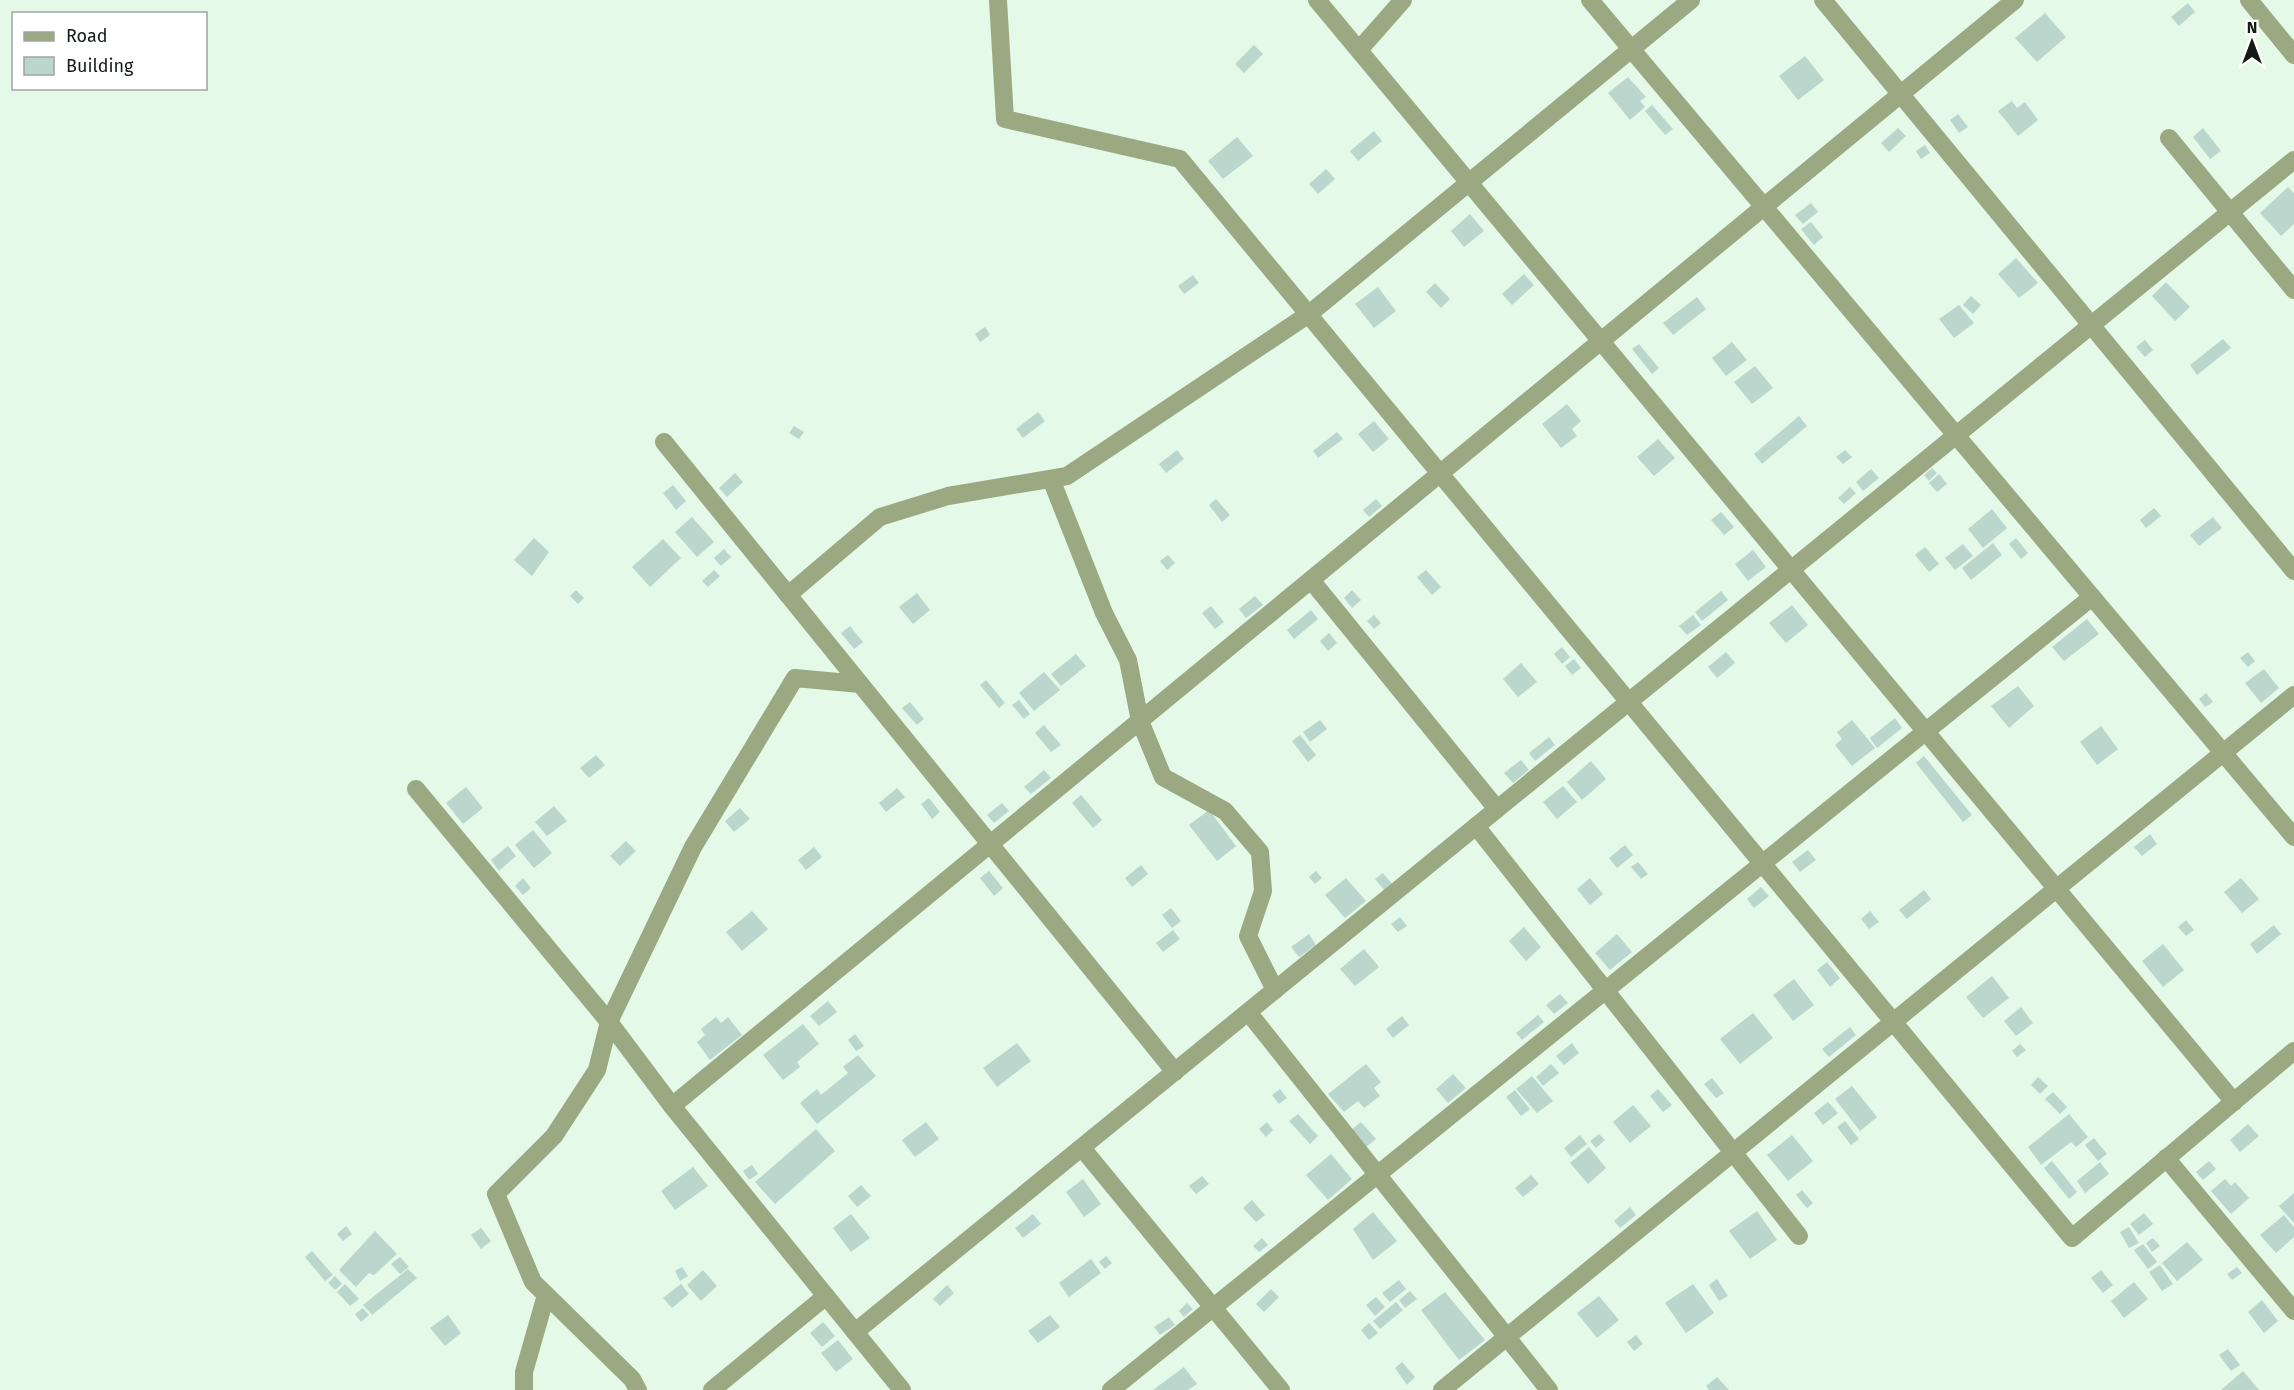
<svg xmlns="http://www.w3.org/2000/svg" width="2294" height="1390" viewBox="0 0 2294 1390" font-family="'Fira Sans',sans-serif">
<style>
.building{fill:#bbd7cd}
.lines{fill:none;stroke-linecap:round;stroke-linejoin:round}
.street{stroke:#9aa982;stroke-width:18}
</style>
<rect width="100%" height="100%" fill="#e4f9e7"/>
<g class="building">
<path d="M2188,3L2195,12L2179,26L2171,17Z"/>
<path d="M2045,13L2066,37L2037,62L2015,38Z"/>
<path d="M1254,45L1263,54L1244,73L1235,64Z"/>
<path d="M1805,56L1824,80L1798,100L1779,76Z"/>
<path d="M1628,77L1646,97L1640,101L1645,107L1630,120L1608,93Z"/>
<path d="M2012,101L2017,108L2025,102L2038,120L2018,136L1998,111Z"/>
<path d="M1652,105L1673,129L1665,135L1645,111Z"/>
<path d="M1958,114L1968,127L1959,133L1950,120Z"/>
<path d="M1898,128L1906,136L1889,152L1881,143Z"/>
<path d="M2203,128L2221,151L2210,159L2193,137Z"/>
<path d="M1374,131L1382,141L1358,161L1350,151Z"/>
<path d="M1237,137L1253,156L1223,179L1208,161Z"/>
<path d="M1925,145L1930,153L1921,159L1916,151Z"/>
<path d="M1326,169L1335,179L1318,194L1309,184Z"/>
<path d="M2288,187L2294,193V224L2281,236L2260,213Z"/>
<path d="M1811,203L1818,212L1803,224L1795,215Z"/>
<path d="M1470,214L1484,231L1464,247L1451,231Z"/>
<path d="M1811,222L1823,237L1814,245L1801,229Z"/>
<path d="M2016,258L2038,283L2019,298L1998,274Z"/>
<path d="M1524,274L1534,285L1512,305L1502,294Z"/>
<path d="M1193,275L1199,283L1184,294L1178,286Z"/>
<path d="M2166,282L2190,307L2175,321L2152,296Z"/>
<path d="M1435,283L1450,299L1441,308L1426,292Z"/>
<path d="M1378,287L1396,311L1374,328L1355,304Z"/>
<path d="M1971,296L1981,305L1973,314L1963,305Z"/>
<path d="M1697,297L1706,309L1673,335L1663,323Z"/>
<path d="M1959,305L1974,323L1954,338L1939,319Z"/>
<path d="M985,327L990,335L980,342L975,334Z"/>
<path d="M2223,339L2231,348L2197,375L2190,365Z"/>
<path d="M2145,340L2153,350L2145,357L2136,347Z"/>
<path d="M1732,342L1747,360L1726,376L1712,358Z"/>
<path d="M1639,344L1659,368L1652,374L1632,349Z"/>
<path d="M1755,366L1773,388L1752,404L1734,382Z"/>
<path d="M1567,404L1581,421L1572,429L1577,436L1561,448L1542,424Z"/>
<path d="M1038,412L1045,421L1023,438L1016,429Z"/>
<path d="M1799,416L1807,426L1762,464L1754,454Z"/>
<path d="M1374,421L1389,439L1373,452L1358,434Z"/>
<path d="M794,426L804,432L799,439L789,433Z"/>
<path d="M1337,432L1343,439L1318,458L1313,451Z"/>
<path d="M1658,439L1675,458L1654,476L1637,457Z"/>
<path d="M1177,450L1184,459L1166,473L1159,464Z"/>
<path d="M1845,450L1852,457L1843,464L1836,457Z"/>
<path d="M1932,468L1937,473L1929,481L1924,475Z"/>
<path d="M1871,469L1879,478L1863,491L1856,482Z"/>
<path d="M735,473L743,482L727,497L719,488Z"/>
<path d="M1939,474L1947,484L1937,492L1929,483Z"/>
<path d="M673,485L686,501L676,510L663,493Z"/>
<path d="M1850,487L1856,493L1844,504L1838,498Z"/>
<path d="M1216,499L1230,515L1222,522L1209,505Z"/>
<path d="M1376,499L1382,506L1369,517L1363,510Z"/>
<path d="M2154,508L2161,516L2146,528L2140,520Z"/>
<path d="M1992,509L2007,528L1983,548L1968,529Z"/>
<path d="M1721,512L1734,527L1724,535L1711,520Z"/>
<path d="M692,517L714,542L697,557L675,532Z"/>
<path d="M2213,517L2222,528L2199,546L2190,535Z"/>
<path d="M534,538L549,552L532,576L514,560Z"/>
<path d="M2016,538L2028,553L2021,559L2009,544Z"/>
<path d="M663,539L681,558L650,587L632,567Z"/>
<path d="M1993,543L2002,555L1971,580L1962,568Z"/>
<path d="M1963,544L1973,556L1955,570L1945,558Z"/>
<path d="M1925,547L1939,564L1929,572L1915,555Z"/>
<path d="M724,549L731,557L721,566L714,558Z"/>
<path d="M1753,550L1766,567L1748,581L1735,564Z"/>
<path d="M1168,555L1175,563L1167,570L1160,561Z"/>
<path d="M714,570L720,576L708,587L702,581Z"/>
<path d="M1426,570L1441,587L1432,595L1417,577Z"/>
<path d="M576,590L584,598L578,604L570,596Z"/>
<path d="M1352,590L1361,600L1352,608L1344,598Z"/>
<path d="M1721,591L1728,600L1702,621L1695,612Z"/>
<path d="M917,593L930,610L913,624L899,607Z"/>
<path d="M1255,596L1263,605L1246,618L1239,609Z"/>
<path d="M1792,605L1808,625L1786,643L1769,623Z"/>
<path d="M1211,606L1224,622L1215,629L1202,613Z"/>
<path d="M1311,610L1318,619L1294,639L1287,630Z"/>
<path d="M1374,615L1381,623L1374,629L1367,621Z"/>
<path d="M1693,615L1701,625L1687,635L1679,626Z"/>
<path d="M2087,619L2099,634L2064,661L2052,647Z"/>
<path d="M850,626L863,642L854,649L841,633Z"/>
<path d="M1329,633L1337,643L1328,651L1320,641Z"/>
<path d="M1562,647L1570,657L1562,664L1554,654Z"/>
<path d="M1726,652L1735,663L1717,678L1708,667Z"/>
<path d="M2248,652L2255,661L2248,667L2240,658Z"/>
<path d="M1076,654L1086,666L1061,686L1051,674Z"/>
<path d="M1574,659L1581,668L1572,675L1565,666Z"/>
<path d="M1521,663L1537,682L1518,697L1503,679Z"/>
<path d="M2264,669L2279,688L2261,703L2245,683Z"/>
<path d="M1044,672L1060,690L1034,711L1019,693Z"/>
<path d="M986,680L1005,703L999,708L980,685Z"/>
<path d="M2018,686L2034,706L2009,728L1991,706Z"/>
<path d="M2206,693L2213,702L2205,707L2199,699Z"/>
<path d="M1019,700L1030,714L1024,719L1012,705Z"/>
<path d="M910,702L924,719L917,725L902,708Z"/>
<path d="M1895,718L1902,728L1877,748L1870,738Z"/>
<path d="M1320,720L1327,729L1310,742L1303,732Z"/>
<path d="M1852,720L1875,748L1852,766L1835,745L1842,739L1837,732Z"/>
<path d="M1044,725L1061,745L1051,752L1035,733Z"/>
<path d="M2101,726L2118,749L2097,765L2080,742Z"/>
<path d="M1300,735L1316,755L1308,762L1292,741Z"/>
<path d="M1549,737L1555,745L1535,761L1529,753Z"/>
<path d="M596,755L605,765L589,778L580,768Z"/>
<path d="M1924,756L1972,815L1963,822L1916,763Z"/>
<path d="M1521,760L1529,770L1513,783L1504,773Z"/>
<path d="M1591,761L1606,779L1582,800L1567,782Z"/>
<path d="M1044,770L1051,778L1031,794L1024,787Z"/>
<path d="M1563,786L1577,802L1557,819L1543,802Z"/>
<path d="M466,787L483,808L463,824L446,803Z"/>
<path d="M897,788L905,797L886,812L879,803Z"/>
<path d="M1081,795L1102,820L1093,828L1072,803Z"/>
<path d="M929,798L940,812L932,819L921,804Z"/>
<path d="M1002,803L1009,811L994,823L987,815Z"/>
<path d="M554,806L567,821L547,836L535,822Z"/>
<path d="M740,808L750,819L734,832L725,821Z"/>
<path d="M1209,810L1236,846L1217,861L1189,825Z"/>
<path d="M533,830L552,853L534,868L515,845Z"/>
<path d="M2150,834L2157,844L2142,856L2134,847Z"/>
<path d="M626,841L636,851L620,866L610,856Z"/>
<path d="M1625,845L1633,855L1617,868L1609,858Z"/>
<path d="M508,846L516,856L499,871L491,860Z"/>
<path d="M814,847L822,857L806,870L798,860Z"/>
<path d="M1808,850L1816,860L1800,872L1792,862Z"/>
<path d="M1638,862L1648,874L1641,879L1631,867Z"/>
<path d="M1141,865L1148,874L1132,887L1125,878Z"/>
<path d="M989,871L1003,888L994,896L980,878Z"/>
<path d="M1316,871L1322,878L1315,884L1309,877Z"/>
<path d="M1383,873L1393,885L1385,891L1375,879Z"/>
<path d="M523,878L531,888L523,895L515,886Z"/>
<path d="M1346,878L1366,901L1345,918L1325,895Z"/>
<path d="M1590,878L1603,894L1590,905L1577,889Z"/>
<path d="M2241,878L2259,899L2242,913L2224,892Z"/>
<path d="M1761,887L1769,896L1754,908L1747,899Z"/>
<path d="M1924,890L1931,899L1907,919L1899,910Z"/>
<path d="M1171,908L1181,921L1172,928L1162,915Z"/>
<path d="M752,911L768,929L742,951L726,932Z"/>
<path d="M1870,911L1879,922L1869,929L1861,919Z"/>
<path d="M1400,917L1407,926L1398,932L1391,924Z"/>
<path d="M2186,920L2194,930L2186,936L2178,927Z"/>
<path d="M2274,925L2281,934L2257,954L2250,944Z"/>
<path d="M1524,927L1541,947L1526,961L1509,941Z"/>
<path d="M1173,930L1180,939L1163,952L1156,943Z"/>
<path d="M1309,934L1316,945L1299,957L1291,947Z"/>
<path d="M1617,934L1632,952L1610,970L1595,953Z"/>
<path d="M2163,944L2184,970L2163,987L2142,961Z"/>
<path d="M1364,949L1379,967L1355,986L1340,969Z"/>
<path d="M1827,962L1840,978L1830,987L1817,970Z"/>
<path d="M1992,976L2009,998L1983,1018L1966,997Z"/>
<path d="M1794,979L1814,1005L1793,1021L1773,995Z"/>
<path d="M1560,994L1568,1003L1554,1014L1546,1005Z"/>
<path d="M828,1001L837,1012L819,1026L810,1016Z"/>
<path d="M2021,1007L2033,1023L2016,1036L2004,1021Z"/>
<path d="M1753,1013L1773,1038L1740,1064L1720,1039Z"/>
<path d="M1538,1015L1544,1022L1522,1040L1516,1033Z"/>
<path d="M1402,1016L1409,1025L1393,1038L1386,1029Z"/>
<path d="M716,1017L721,1023L728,1017L742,1035L710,1060L697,1042L705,1035L701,1029Z"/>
<path d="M803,1024L819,1044L797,1062L800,1067L783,1080L763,1055Z"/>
<path d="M1850,1027L1856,1035L1829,1057L1822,1049Z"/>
<path d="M855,1034L864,1046L856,1051L848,1040Z"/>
<path d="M1017,1043L1031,1061L997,1087L983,1068Z"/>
<path d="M1572,1043L1579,1053L1564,1065L1556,1056Z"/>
<path d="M2020,1044L2026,1050L2017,1057L2012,1051Z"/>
<path d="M858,1055L876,1076L817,1124L800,1103L817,1089L821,1095L848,1073L843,1067Z"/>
<path d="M1366,1064L1381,1082L1374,1088L1380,1096L1364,1108L1358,1101L1344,1112L1328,1094Z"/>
<path d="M1551,1064L1559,1073L1543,1086L1536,1077Z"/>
<path d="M1453,1074L1466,1088L1448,1103L1436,1089Z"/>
<path d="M1532,1076L1553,1101L1537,1113L1516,1089Z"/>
<path d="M2038,1077L2048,1086L2040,1094L2031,1085Z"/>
<path d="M1712,1078L1724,1093L1716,1098L1704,1084Z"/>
<path d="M1852,1086L1877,1117L1860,1131L1835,1099Z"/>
<path d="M1280,1089L1287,1098L1279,1104L1272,1095Z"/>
<path d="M1658,1089L1672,1105L1663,1112L1650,1096Z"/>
<path d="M1515,1090L1530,1109L1521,1116L1506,1097Z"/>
<path d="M2053,1092L2067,1107L2060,1114L2045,1099Z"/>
<path d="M1828,1102L1838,1113L1823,1125L1814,1113Z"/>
<path d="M1633,1105L1651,1126L1630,1143L1613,1122Z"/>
<path d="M1298,1114L1318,1136L1310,1144L1289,1121Z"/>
<path d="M2069,1114L2088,1137L2076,1147L2071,1142L2041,1165L2028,1147Z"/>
<path d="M1845,1121L1859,1139L1851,1145L1837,1127Z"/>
<path d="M926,1122L939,1139L915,1157L902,1140Z"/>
<path d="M1267,1122L1273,1130L1266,1137L1259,1129Z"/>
<path d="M1361,1122L1376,1139L1366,1147L1351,1130Z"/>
<path d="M2248,1124L2259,1136L2240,1152L2230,1140Z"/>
<path d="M816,1129L835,1151L775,1204L755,1182Z"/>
<path d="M1599,1134L1605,1140L1596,1148L1590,1141Z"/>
<path d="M1580,1135L1587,1144L1571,1157L1564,1148Z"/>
<path d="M1792,1135L1813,1161L1788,1181L1767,1155Z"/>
<path d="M2094,1138L2107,1154L2098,1161L2085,1145Z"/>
<path d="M1589,1147L1606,1168L1588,1184L1570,1163Z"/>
<path d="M1331,1154L1352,1179L1328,1200L1306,1175Z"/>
<path d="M2052,1161L2077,1192L2069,1199L2044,1168Z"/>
<path d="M2209,1161L2216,1169L2203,1180L2196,1172Z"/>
<path d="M2100,1162L2109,1174L2085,1193L2077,1181Z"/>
<path d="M752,1165L758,1174L749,1180L743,1171Z"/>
<path d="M693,1167L708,1186L675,1210L661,1191Z"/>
<path d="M1531,1175L1539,1184L1523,1197L1515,1188Z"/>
<path d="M1202,1176L1209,1184L1196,1194L1189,1186Z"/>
<path d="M1083,1179L1101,1204L1084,1217L1066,1192Z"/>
<path d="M2225,1179L2231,1186L2235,1182L2249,1198L2231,1214L2211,1191Z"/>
<path d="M861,1185L871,1196L857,1207L848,1196Z"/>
<path d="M1802,1190L1813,1203L1807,1208L1796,1195Z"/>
<path d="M2294,1193V1223L2279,1206Z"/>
<path d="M1252,1200L1265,1215L1256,1222L1243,1208Z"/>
<path d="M1630,1207L1636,1215L1620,1228L1614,1221Z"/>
<path d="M1757,1211L1777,1240L1750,1259L1729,1231Z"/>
<path d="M1373,1212L1397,1241L1373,1260L1353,1229Z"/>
<path d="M2144,1213L2153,1224L2139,1235L2130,1224Z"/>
<path d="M851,1214L870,1238L851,1252L833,1228Z"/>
<path d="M1033,1214L1041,1224L1023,1238L1015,1228Z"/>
<path d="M2284,1215L2294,1227V1237L2276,1253L2260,1235Z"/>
<path d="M346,1226L352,1234L343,1241L337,1234Z"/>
<path d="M2129,1227L2139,1243L2129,1248L2120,1232Z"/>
<path d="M481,1228L491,1241L481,1249L471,1235Z"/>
<path d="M375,1231L397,1254L374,1275L369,1273L356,1287L339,1270Z"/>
<path d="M1262,1238L1268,1245L1259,1252L1253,1246Z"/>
<path d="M2153,1238L2160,1246L2152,1252L2146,1243Z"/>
<path d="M2187,1242L2203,1260L2177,1281L2162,1263Z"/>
<path d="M2143,1244L2157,1262L2148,1269L2134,1250Z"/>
<path d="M312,1251L333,1275L325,1281L305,1257Z"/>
<path d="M1106,1256L1112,1263L1105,1269L1099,1262Z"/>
<path d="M400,1257L409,1267L400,1274L391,1264Z"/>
<path d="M1091,1259L1101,1273L1069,1297L1059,1283Z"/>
<path d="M2160,1265L2173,1284L2162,1291L2149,1272Z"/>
<path d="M682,1267L688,1276L680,1281L675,1271Z"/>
<path d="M2237,1267L2242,1273L2232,1280L2227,1274Z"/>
<path d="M408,1269L417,1278L372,1315L363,1305Z"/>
<path d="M703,1270L717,1286L701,1301L687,1285Z"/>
<path d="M2101,1270L2113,1285L2103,1293L2091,1278Z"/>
<path d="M335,1276L342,1284L335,1290L328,1283Z"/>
<path d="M1717,1279L1728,1296L1719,1301L1709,1285Z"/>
<path d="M1399,1280L1406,1289L1390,1302L1382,1293Z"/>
<path d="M2134,1282L2148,1299L2124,1318L2111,1301Z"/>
<path d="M345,1284L359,1299L350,1306L337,1292Z"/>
<path d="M681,1284L689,1294L672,1308L663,1298Z"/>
<path d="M1693,1284L1714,1313L1686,1333L1665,1303Z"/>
<path d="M947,1285L954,1293L940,1306L933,1299Z"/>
<path d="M1271,1289L1279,1297L1264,1312L1256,1304Z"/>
<path d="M1410,1291L1417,1299L1405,1308L1399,1300Z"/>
<path d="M1445,1292L1485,1340L1459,1360L1421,1310Z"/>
<path d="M1599,1296L1619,1320L1597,1338L1577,1313Z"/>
<path d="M1376,1297L1385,1307L1375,1316L1366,1305Z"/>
<path d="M2262,1300L2278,1321L2264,1333L2248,1312Z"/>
<path d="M1396,1302L1403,1310L1380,1329L1373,1321Z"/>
<path d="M1187,1303L1193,1309L1184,1317L1179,1311Z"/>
<path d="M363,1308L369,1315L361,1322L355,1314Z"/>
<path d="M448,1315L461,1333L445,1346L430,1328Z"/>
<path d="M1050,1315L1060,1327L1038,1343L1028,1331Z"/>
<path d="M1169,1317L1175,1325L1160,1335L1154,1327Z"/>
<path d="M823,1322L835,1336L822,1347L810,1333Z"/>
<path d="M1369,1323L1378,1333L1369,1340L1361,1330Z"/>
<path d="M1636,1335L1643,1344L1634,1351L1627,1342Z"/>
<path d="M838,1340L853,1359L836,1372L821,1353Z"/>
<path d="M2228,1349L2240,1365L2231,1371L2219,1355Z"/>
<path d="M1402,1362L1415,1377L1407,1385L1395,1368Z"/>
<path d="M1184,1367L1197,1384L1188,1390H1153Z"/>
<path d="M2243,1371L2259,1390H2221Z"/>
<path d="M1717,1377L1729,1390H1709L1706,1386Z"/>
</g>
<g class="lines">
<g class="street">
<path d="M998,0L1005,119L1180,159L2072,1238L2294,1051"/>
<path d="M1317,0L2234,1102"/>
<path d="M1590,0L2294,837"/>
<path d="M1823,0L2294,571"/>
<path d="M2249,0L2294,55"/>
<path d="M1359,50L1403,0"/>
<path d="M2169,138L2294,290"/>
<path d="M664,442L1175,1072"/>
<path d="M1051,479L1104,613L1128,660L1140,721L1163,777L1225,811L1260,852L1263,891L1248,936L1275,990"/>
<path d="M1311,580L1497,809"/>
<path d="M788,595L880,517L948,496L1067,476L1309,314L1691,0"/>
<path d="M416,789L609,1022L672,1106L902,1390"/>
<path d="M1476,826L1799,1236"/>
<path d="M1248,1012L1549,1390"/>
<path d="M672,1106L2015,0"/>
<path d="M1082,1148L1281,1390"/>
<path d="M2166,1158L2294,1311"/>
<path d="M855,1332L2294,160"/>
<path d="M524,1390V1372L546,1295"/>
<path d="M638,1390L632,1379L533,1282L496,1194L554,1136L597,1070L609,1022L693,847L795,678L860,684"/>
<path d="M712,1390L826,1296"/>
<path d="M1111,1390L2092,597"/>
<path d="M1442,1390L2294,695"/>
</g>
</g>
<rect x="12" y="12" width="195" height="78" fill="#ffffff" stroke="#a1a4a1" stroke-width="1.5"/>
<rect x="24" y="32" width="30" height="9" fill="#9aa982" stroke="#a1a4a1" stroke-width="1.5"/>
<text x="66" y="42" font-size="18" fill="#141b15">Road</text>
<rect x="24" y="57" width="30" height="18" fill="#bbd7cd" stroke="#a1a4a1" stroke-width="1.5"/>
<text x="66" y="72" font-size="18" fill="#141b15">Building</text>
<g transform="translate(2252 42)" stroke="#ffffff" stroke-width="4.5" paint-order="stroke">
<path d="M0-4.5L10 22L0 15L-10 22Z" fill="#141b15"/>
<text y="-9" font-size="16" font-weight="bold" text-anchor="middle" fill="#141b15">N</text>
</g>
</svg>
